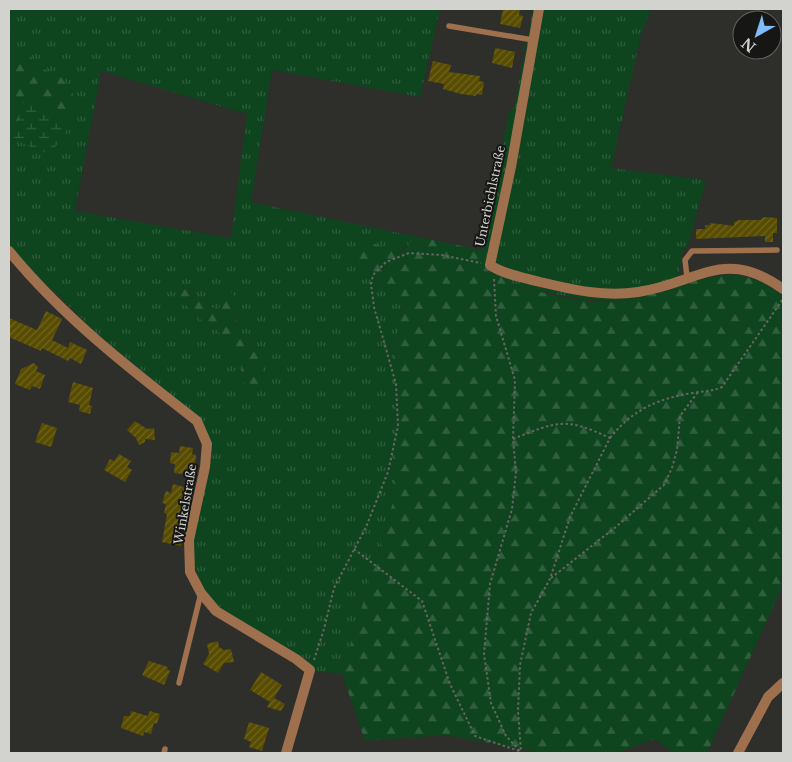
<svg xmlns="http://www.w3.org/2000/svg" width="792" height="762" viewBox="0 0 792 762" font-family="'Libre Baskerville',serif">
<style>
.grass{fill:url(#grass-tufts);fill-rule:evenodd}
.forest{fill:url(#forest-firs)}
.wetland{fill:url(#wetland-marsh)}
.building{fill:url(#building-hatch)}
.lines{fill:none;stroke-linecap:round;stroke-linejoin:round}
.path{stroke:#666662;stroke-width:2;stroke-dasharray:2.5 2.5;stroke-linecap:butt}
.service{stroke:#9e704e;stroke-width:5.5}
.minor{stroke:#9e704e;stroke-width:10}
.labels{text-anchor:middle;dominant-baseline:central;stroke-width:4;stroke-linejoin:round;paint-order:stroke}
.street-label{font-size:12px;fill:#d2d2cf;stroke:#161614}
</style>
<defs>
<pattern id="grass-tufts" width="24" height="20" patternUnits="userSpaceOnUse" patternTransform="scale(1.25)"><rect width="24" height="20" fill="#0e441e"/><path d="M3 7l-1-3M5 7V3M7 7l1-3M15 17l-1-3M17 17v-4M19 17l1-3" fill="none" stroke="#305e3e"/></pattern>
<pattern id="forest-firs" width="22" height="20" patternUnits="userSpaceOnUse" patternTransform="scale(1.25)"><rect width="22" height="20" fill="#0e441e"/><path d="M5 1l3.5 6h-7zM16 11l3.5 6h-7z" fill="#305e3e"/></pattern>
<pattern id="wetland-marsh" width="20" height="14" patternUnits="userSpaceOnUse" patternTransform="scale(1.25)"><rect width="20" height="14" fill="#0e441e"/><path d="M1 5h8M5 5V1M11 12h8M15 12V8" fill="none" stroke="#305e3e"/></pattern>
<pattern id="building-hatch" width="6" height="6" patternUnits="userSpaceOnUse" patternTransform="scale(1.25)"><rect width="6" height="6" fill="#584c00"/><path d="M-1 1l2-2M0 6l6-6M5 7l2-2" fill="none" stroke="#6f6524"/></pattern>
</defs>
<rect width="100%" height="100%" fill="#2e2e2a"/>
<g class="grass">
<path d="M9,9H440L420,97L272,70L251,202L418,237L369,276L402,306L393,359V502L342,674L314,671L306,659L235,618L217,605L204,592L193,562V542L210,467L211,453L191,411L102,338L17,256L9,244V129L18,132L61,77L37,66L30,55L16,59L9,55ZM101,71L247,114L231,238L75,211ZM185,288L218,311L228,289L236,298L237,331L258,353L267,384L226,350L219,331L208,326Z"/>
<path d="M533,9H651L641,35L611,168L706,180L688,246L683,249L679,274L680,285L620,301L588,300L512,286L482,250L509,111L514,108Z"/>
</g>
<g class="forest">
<path d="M9,55L17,59L30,55L37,66L61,77L73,94C72,98 72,105 70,110C62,127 25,135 9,129Z"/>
<path d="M418,237L482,250L512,286C544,292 588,306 621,301C676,293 733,250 783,297V585L707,753H673L655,739L616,753H544L446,735L365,741L342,674L393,502V359L402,306L369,276L357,257L368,241L400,254Z"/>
<path d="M184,288L218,311L228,288L236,298L237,331L258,353L268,384L257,390L241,382V364L226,350L219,331L208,326L176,296Z"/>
</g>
<path class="wetland" d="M25,96L69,126L50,155L12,139Z"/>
<g class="building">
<path d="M503,9H520L519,15L523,16L520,28L500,24Z"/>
<path d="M495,48L515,52L512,68L492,63Z"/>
<path d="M433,61L451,65L449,72L480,76L479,81L484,82L482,95L476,94V96L461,94L443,89L444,84L428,81Z"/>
<path d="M764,217L777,218V233H773V242H765V236L696,239V229H705V225H710V223L734,226V222L739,220H760Z"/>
<path d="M46,311L62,319L52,340L68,348L70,342L87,350L81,364L70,358L68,361L42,348L41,351L9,337V318L37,330Z"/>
<path d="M34,363L38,367L36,371L45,375L40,389L32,386L30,390L15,384L21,369Z"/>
<path d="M73,382L93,388L89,405L92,406L90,414L79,411L80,405L68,402Z"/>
<path d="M135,421L147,429L154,428L155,440L145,439V442L139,445L136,438L127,430Z"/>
<path d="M42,423L57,428L51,447L35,442Z"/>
<path d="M180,446L193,448L192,454L196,455L195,466H191L190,475L174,473L175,464L170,463L171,452L179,453Z"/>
<path d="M119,454L131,461L127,467L132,470L125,482L104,470L110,459L114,461Z"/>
<path d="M173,484L187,488L184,496L189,497L180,533H183L181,546L162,542L167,514L164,513L166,504L162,503L166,491L171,493Z"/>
<path d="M218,641L219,647L224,650L231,649L234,662L224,663L218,673L203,664L209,654L207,644Z"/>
<path d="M149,661L168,667L167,669L170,671L164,685L142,675Z"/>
<path d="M261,672L282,685L274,698L285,704L281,711L267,707L270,702L250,690Z"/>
<path d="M131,711L148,716L150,711L160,714L157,724L154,723L151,734L144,732L143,736L121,728L124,716H130Z"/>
<path d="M249,722L269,728L262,751L249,747L251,742L244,739Z"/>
</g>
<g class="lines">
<g class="path">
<path d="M494,279L496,316L515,380L513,439L516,472L512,509L490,584L484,654L491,703L506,736L521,752"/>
<path d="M610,438C632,410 657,399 692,393C703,391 711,392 722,387L783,299"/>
<path d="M513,439C558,421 565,417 610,438L570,517L550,579L531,613L520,665L518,711L521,751"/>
<path d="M354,549L422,601L450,684L475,736L519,751"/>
<path d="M551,578L617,526L664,485L672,468L677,450L680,416L698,392"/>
<path d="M314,660L324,629L334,588L366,527L388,472L398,426L396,384L374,307L371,284L373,275L386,262L409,253L441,255L481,263"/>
</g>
<g class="service">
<path d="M449,26L533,40"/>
<path d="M687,277L685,260L692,251L777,250"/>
<path d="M179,683L201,593"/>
<path d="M164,753L165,749"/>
</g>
<g class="minor">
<path d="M539,9L511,167L490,265C502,274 526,278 540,282C574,290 604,297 638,292C696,284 724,246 783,289"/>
<path d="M9,251C63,317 130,369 197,421L207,444L205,467L189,540L190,572L201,593L216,611L296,659L310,670L286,753"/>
<path d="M738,753L768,697L783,683"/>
</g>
</g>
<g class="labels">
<g class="street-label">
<text transform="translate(490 196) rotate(-78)">Unterbichlstraße</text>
<text transform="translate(185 504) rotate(-80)">Winkelstraße</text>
</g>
</g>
<rect width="792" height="762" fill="none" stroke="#d2d2cf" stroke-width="20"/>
<g transform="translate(757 35) rotate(219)"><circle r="24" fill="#161614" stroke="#61615f"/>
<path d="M0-4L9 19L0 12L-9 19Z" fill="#81bcfa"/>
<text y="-8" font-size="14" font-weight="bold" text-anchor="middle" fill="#d2d2cf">N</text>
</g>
</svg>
